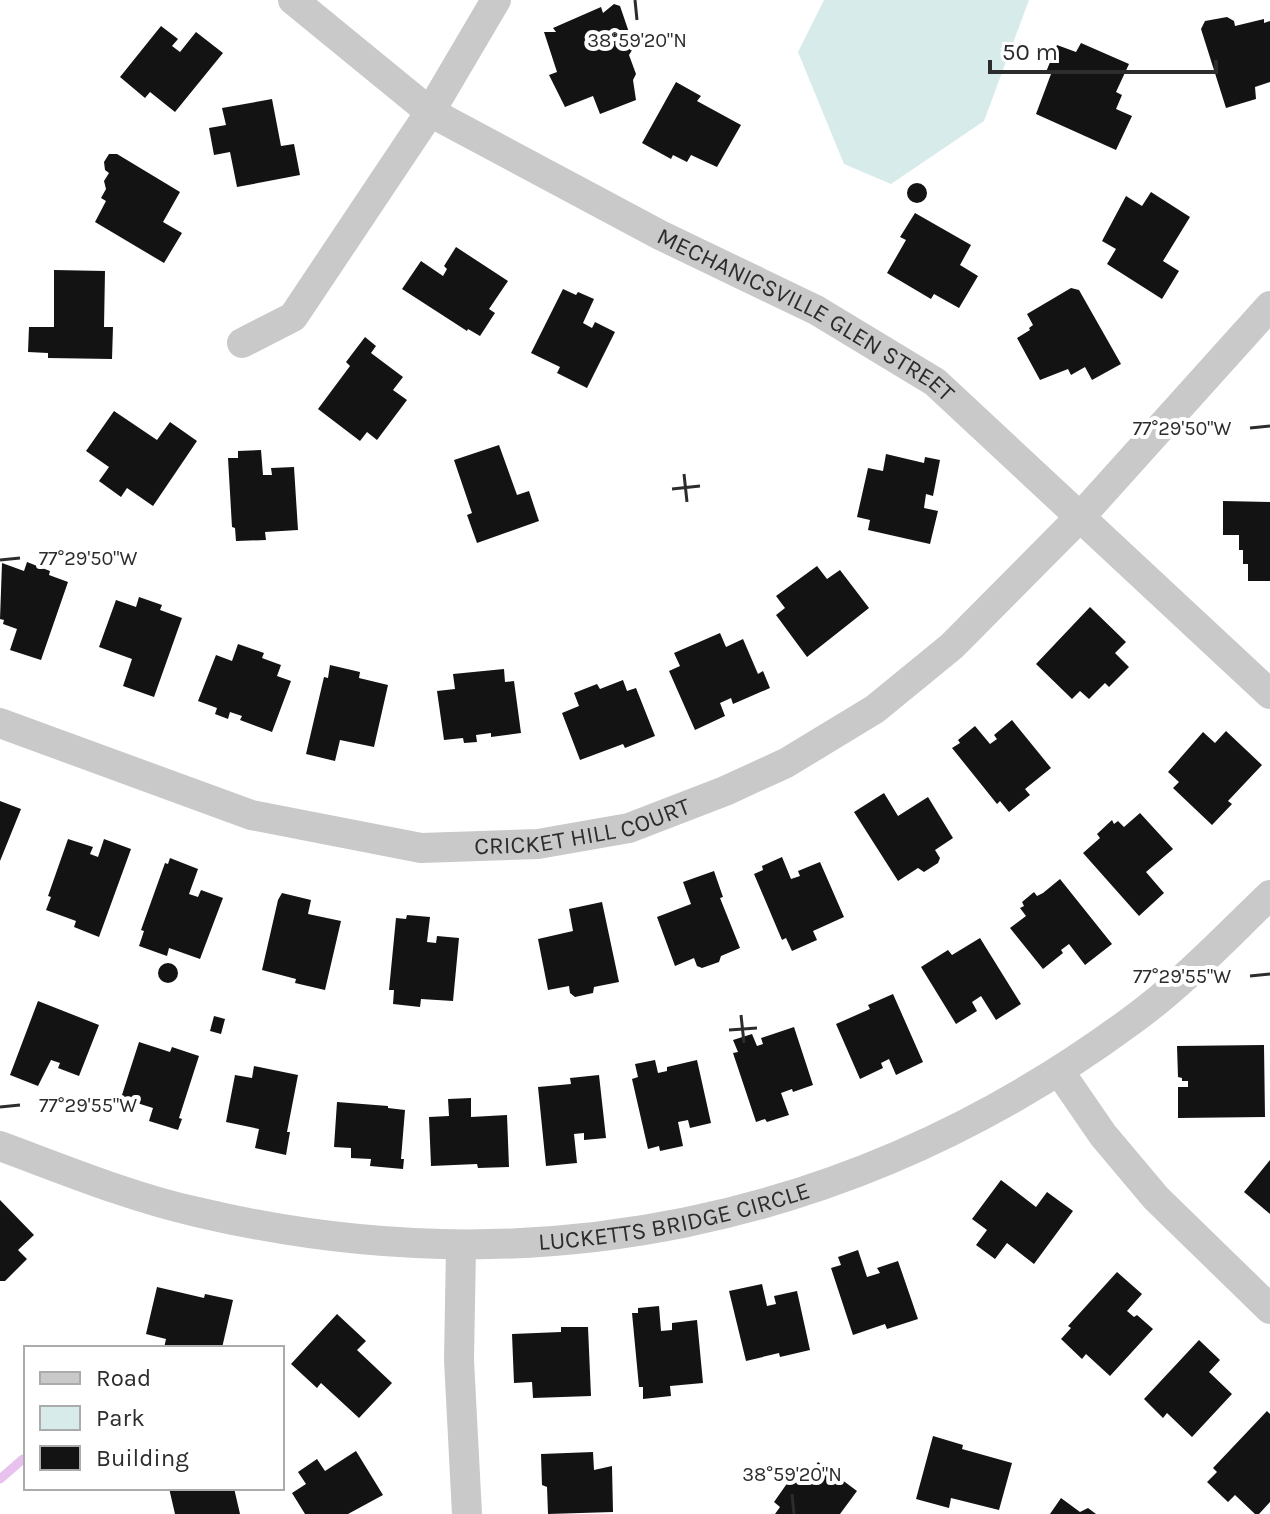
<svg xmlns="http://www.w3.org/2000/svg" width="1270" height="1514" viewBox="0 0 1270 1514" font-family="Karla,sans-serif">
<style>
.green{fill:#d7ecea}
.lines{fill:none;stroke-linecap:round;stroke-linejoin:round}
.stream{stroke:#e8c1ee;stroke-width:9}
.building{fill:#131313}
.minor{stroke:#c9c9c9;stroke-width:30}
.ticks{fill:none;stroke:#2c2c2c;stroke-width:3}
.labels{text-anchor:middle;dominant-baseline:central;stroke-width:8;stroke-linejoin:round;paint-order:stroke}
.street-label{font-size:24px;fill:#2c2c2c;stroke:#fff}
.ticks-label{font-size:20px;text-anchor:middle;fill:#2c2c2c;stroke:#fff;stroke-width:8;stroke-linejoin:round;paint-order:stroke}
</style>
<rect width="100%" height="100%" fill="#fff"/>
<path class="green" d="M824,0H1029L984,121L891,184L844,164L798,52Z"/>
<g class="lines">
<path class="stream" d="M0,1479L23,1459"/>
</g>
<g class="building">
<path d="M614,4L620,6L634,47L629,55L636,74L633,80L636,100L600,114L593,96L565,107L549,75L557,72L544,32H556L553,28L601,7L603,13Z"/>
<path d="M1227,17L1234,21L1235,26L1264,19V23L1270,21V82L1255,87L1256,99L1226,108L1201,29L1205,21Z"/>
<path d="M161,26L178,39L172,46L180,52L196,32L223,53L175,112L150,92L145,98L120,77Z"/>
<path d="M1081,43L1129,64L1116,92L1122,95L1116,109L1132,116L1116,150L1036,114L1051,74L1046,72L1057,45L1076,52Z"/>
<path d="M676,82L701,96L697,101L741,125L717,167L691,155L687,162L673,155L671,159L642,143Z"/>
<path d="M272,99L281,146L294,144L300,175L237,187L230,152L214,155L209,128L226,125L222,108Z"/>
<path d="M109,154H117L180,192L163,222L182,233L164,263L95,222L106,201L101,198L106,189L104,181L109,173L105,170L104,162Z"/>
<circle cx="917" cy="193" r="10"/>
<path d="M1151,192L1190,217L1163,261L1179,271L1162,299L1107,264L1116,249L1102,241L1126,196L1142,206Z"/>
<path d="M915,213L971,245L960,265L978,276L959,308L934,294L931,299L887,273L906,240L900,237Z"/>
<path d="M456,247L508,281L489,309L495,313L480,336L468,329L467,331L402,289L421,261L443,276L447,269L444,266Z"/>
<path d="M54,270L105,271L104,327H113L112,359L48,358V353L28,352L29,327H54Z"/>
<path d="M1071,288L1079,290L1121,364L1092,380L1085,367L1071,375L1068,369L1040,380L1017,338L1030,330L1029,328L1033,325L1027,314Z"/>
<path d="M563,289L576,295L578,292L594,299L583,323L592,328L595,322L615,332L587,388L557,373L560,367L531,353Z"/>
<path d="M365,337L376,346L371,353L403,377L393,390L407,400L377,440L367,432L360,441L318,409L350,366L346,362Z"/>
<path d="M114,411L157,440L170,422L197,441L153,506L127,488L121,497L99,481L109,467L86,451Z"/>
<path d="M499,445L517,495L529,491L539,521L477,543L467,515L472,513L454,460Z"/>
<path d="M261,450L263,475H272L271,468L294,467L298,530L265,532L266,540L236,541L235,528L232,527L228,458H238V451Z"/>
<path d="M886,454L924,463L925,457L940,460L933,496L926,494L924,508L938,511L930,544L868,530L870,520L857,517L868,468L883,471Z"/>
<path d="M1223,501L1270,502V581H1248V564H1243V550H1239V535H1223Z"/>
<path d="M27,562L50,571L49,575L68,582L41,660L10,650L17,629L3,624L4,620L0,619L2,563L24,571Z"/>
<path d="M817,566L827,579L840,570L869,608L807,657L776,615L785,608L776,596Z"/>
<path d="M139,597L162,605L160,610L182,618L154,697L123,686L132,659L99,647L116,600L136,607Z"/>
<path d="M1090,607L1126,642L1115,653L1129,667L1109,687L1105,683L1089,699L1080,691L1072,699L1036,664Z"/>
<path d="M720,633L726,647L743,639L758,674L763,671L770,688L733,704L731,698L720,703L725,716L695,730L669,671L680,666L674,653Z"/>
<path d="M238,644L264,653L262,658L281,665L277,676L291,681L272,732L240,720L242,716L230,712L228,719L215,714L217,708L198,701L216,655L232,661Z"/>
<path d="M330,665L360,672L359,678L388,685L374,747L340,740L335,761L306,754L324,677L328,678Z"/>
<path d="M504,669L505,682L514,681L521,733L491,737V733L476,735L477,742L464,743L463,738L444,740L437,691L455,689L453,674Z"/>
<path d="M623,680L627,691L636,688L655,736L625,748L623,744L580,760L562,713L579,706L574,693L597,684L600,689Z"/>
<path d="M1012,720L1051,768L1025,789L1030,795L1009,812L1000,801L997,804L952,748L960,743L958,740L975,726L990,744L997,739L994,735Z"/>
<path d="M1226,731L1262,765L1228,801L1232,804L1212,825L1173,788L1179,782L1168,772L1203,732L1215,743Z"/>
<path d="M884,793L898,816L928,797L953,838L935,850L940,858L938,863L924,872L918,868L898,881L854,812Z"/>
<path d="M0,801L21,809L0,861Z"/>
<path d="M1140,813L1173,849L1146,872L1164,893L1139,916L1083,853L1100,838L1097,834L1112,820L1114,824L1118,821L1124,827Z"/>
<path d="M68,839L93,847L90,854L98,857L104,839L131,849L99,937L74,927L76,921L46,910L51,897L48,896Z"/>
<path d="M782,857L791,879L800,876L798,871L820,862L844,917L813,931L817,940L792,951L786,938L782,940L754,874L763,870L762,866Z"/>
<path d="M170,858L198,869L189,894L198,897L201,890L223,898L200,959L169,948L167,956L139,946L144,931L141,930L165,863L168,864Z"/>
<path d="M714,871L723,897L720,898L740,948L721,956L719,962L702,968L697,966L694,958L675,966L657,917L691,904L683,882Z"/>
<path d="M1060,879L1112,944L1085,965L1069,944L1061,950L1063,953L1043,969L1010,928L1026,916L1020,908L1024,906L1022,902L1034,892L1037,896L1043,893Z"/>
<path d="M282,893L311,900L308,914L341,921L325,990L295,983L296,979L262,970L278,900Z"/>
<path d="M602,902L619,982L594,987L593,993L575,997L570,993L569,986L548,990L538,939L573,931L569,909Z"/>
<path d="M407,915L430,917L427,942L436,943L437,936L459,938L453,1001L421,999L420,1007L393,1004L394,990H389L396,918L406,919Z"/>
<path d="M980,938L1021,1004L996,1020L981,996L972,1002L977,1011L956,1024L921,967L948,950L952,955Z"/>
<circle cx="168" cy="973" r="10"/>
<path d="M893,994L923,1062L896,1075L889,1059L881,1063L883,1068L860,1079L836,1024L870,1009L868,1005Z"/>
<path d="M38,1001L99,1025L79,1076L58,1068L60,1063L51,1060L38,1086L10,1075Z"/>
<path d="M214,1016L225,1019L221,1034L210,1031Z"/>
<path d="M794,1027L813,1085L793,1092L792,1089L781,1093L789,1115L767,1122L765,1119L756,1122L733,1053L738,1052L733,1040L752,1034L757,1046L763,1044L761,1038Z"/>
<path d="M139,1042L170,1052L172,1047L199,1056L179,1118L182,1119L178,1130L149,1121L153,1108L121,1098Z"/>
<path d="M1264,1045L1265,1117L1178,1118V1087H1188V1081H1182V1078L1178,1077L1177,1046Z"/>
<path d="M655,1060L658,1073L667,1071V1067L697,1060L711,1123L690,1128L688,1120L678,1122L683,1146L660,1151L659,1146L648,1149L632,1079L638,1077L635,1064Z"/>
<path d="M254,1066L298,1075L287,1132H290L286,1155L255,1148L259,1129L226,1122L235,1075L252,1078Z"/>
<path d="M599,1075L606,1138L584,1140V1133L574,1134L577,1163L546,1166L538,1087L571,1084L570,1078Z"/>
<path d="M471,1098V1117L507,1115L509,1167L478,1168L477,1164L431,1166L429,1117L449,1116L448,1099Z"/>
<path d="M337,1102L388,1106V1108L405,1110L401,1159H404L403,1169L370,1166L371,1159L351,1158V1148L334,1147Z"/>
<path d="M1270,1160V1214L1244,1192Z"/>
<path d="M1001,1180L1036,1207L1047,1192L1073,1211L1034,1264L1007,1243L995,1259L976,1245L987,1230L972,1219Z"/>
<path d="M0,1200L34,1235L18,1250L27,1259L5,1281H0Z"/>
<path d="M858,1250L867,1277L880,1273L877,1268L898,1261L918,1319L887,1329L885,1324L853,1335L831,1268L841,1265L838,1257Z"/>
<path d="M1117,1272L1142,1294L1127,1311L1134,1317L1137,1315L1153,1329L1110,1376L1086,1354L1082,1359L1061,1339L1071,1328L1068,1326Z"/>
<path d="M762,1284L767,1306L776,1304L774,1296L797,1291L810,1350L780,1357L779,1353L746,1361L729,1291Z"/>
<path d="M157,1287L204,1298L205,1294L233,1300L222,1348H164L166,1339L146,1334Z"/>
<path d="M659,1306L661,1331L672,1330V1323L697,1320L703,1383L670,1386L671,1396L643,1399V1387H639L632,1313H638V1308Z"/>
<path d="M337,1314L366,1341L357,1350L392,1383L359,1418L321,1383L317,1388L291,1364Z"/>
<path d="M561,1327H588L591,1396L533,1398L532,1382L514,1383L512,1334L561,1332Z"/>
<path d="M1199,1340L1220,1360L1209,1372L1232,1394L1192,1437L1167,1413L1163,1418L1144,1399Z"/>
<path d="M1267,1411L1270,1414V1502L1259,1514H1255L1235,1495L1228,1502L1207,1482L1217,1472L1213,1468Z"/>
<path d="M933,1436L963,1445L962,1449L1012,1463L999,1510L951,1498L949,1508L916,1499Z"/>
<path d="M356,1451L383,1495L348,1514H305L292,1493L306,1484L298,1472L317,1459L325,1471Z"/>
<path d="M593,1452L594,1470L612,1466L613,1512L548,1514L547,1487L542,1485L541,1454Z"/>
<path d="M818,1462L857,1491L840,1514H775L780,1507L774,1502L793,1475L804,1482Z"/>
<path d="M169,1488H234L240,1514H175Z"/>
<path d="M1061,1498L1080,1512L1088,1508L1096,1514H1050Z"/>
</g>
<g class="lines">
<g class="minor">
<path id="s1" d="M293,0L430,112L660,235L816,310L935,382L1270,694"/>
<path d="M242,343L293,317L430,112L496,0"/>
<path id="s2" d="M0,723L251,815L421,848L538,844L629,828L725,791L786,763L875,709L952,646L1081,516L1270,306"/>
<path d="M1059,1071L1103,1135L1156,1198L1270,1309"/>
<path id="s3" d="M0,1146C65,1170 130,1197 197,1212C531,1291 856,1224 1131,1021C1182,984 1225,938 1270,895"/>
<path d="M461,1247L459,1360L467,1514"/>
</g>
</g>
<path class="ticks" d="M635,0L637,20M1250,428L1270,426M684,474L687,502M672,489L700,486M0,560L20,558M1250,976L1270,974M741,1015L744,1043M729,1030L757,1028M0,1107L20,1105M792,1494L794,1514"/>
<g class="labels">
<g class="street-label">
<text stroke="none"><textPath href="#s1" startOffset="604">MECHANICSVILLE GLEN STREET</textPath></text>
<text stroke="none"><textPath href="#s2" startOffset="604">CRICKET HILL COURT</textPath></text>
<text stroke="none"><textPath href="#s3" startOffset="690">LUCKETTS BRIDGE CIRCLE</textPath></text>
</g>
</g>
<g class="ticks-label">
<text x="637" y="47">38°59'20"N</text>
<text x="1182" y="435">77°29'50"W</text>
<text x="88" y="565">77°29'50"W</text>
<text x="1182" y="983">77°29'55"W</text>
<text x="88" y="1112">77°29'55"W</text>
<text x="792" y="1481">38°59'20"N</text>
</g>
<rect x="24" y="1346" width="260" height="144" fill="#ffffff" stroke="#ababab" stroke-width="2"/>
<rect x="40" y="1372" width="40" height="12" fill="#c9c9c9" stroke="#ababab" stroke-width="2"/>
<text x="96" y="1386" font-size="24" fill="#2c2c2c">Road</text>
<rect x="40" y="1406" width="40" height="24" fill="#d7ecea" stroke="#ababab" stroke-width="2"/>
<text x="96" y="1426" font-size="24" fill="#2c2c2c">Park</text>
<rect x="40" y="1446" width="40" height="24" fill="#131313" stroke="#ababab" stroke-width="2"/>
<text x="96" y="1466" font-size="24" fill="#2c2c2c">Building</text>
<path d="M990 60v12h226v-12" fill="none" stroke="#2c2c2c" stroke-width="4"/>
<text x="1002" y="60" font-size="24" fill="#2c2c2c" stroke="#ffffff" stroke-width="6" paint-order="stroke">50 m</text>
</svg>
